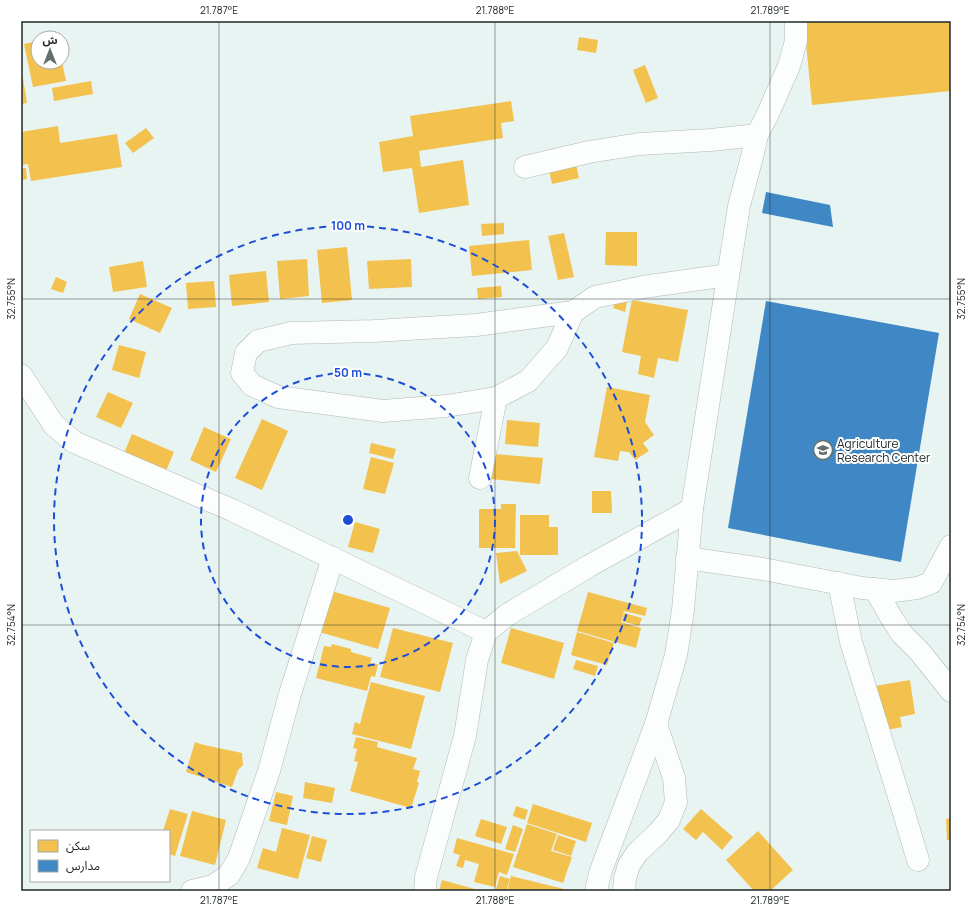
<svg xmlns="http://www.w3.org/2000/svg" width="972" height="912" viewBox="0 0 972 912" font-family="Manrope,'Noto Sans Arabic',sans-serif">
<style>
.homes{fill:#f2c14e}
.schools{fill:#3f88c5}
.lines{fill:none;stroke-linecap:round;stroke-linejoin:round}
.minor-casing{stroke:#b0bab8;stroke-width:23}
.minor{stroke:#fcfdfd;stroke-width:22}
.ticks{fill:none;stroke:#202827;stroke-width:1;stroke-opacity:0.45}
.ring{fill:none;stroke:#1d4ed8;stroke-width:2;stroke-dasharray:7 5}
.labels{text-anchor:middle;dominant-baseline:central;stroke-width:4;stroke-linejoin:round;paint-order:stroke}
.poi-label{font-size:12px;fill:#202827;stroke:#fff;text-anchor:start}
.centre{fill:#1d4ed8;stroke:#fff;stroke-width:2}
.ring-label{font-size:12px;text-anchor:middle;font-weight:bold;fill:#1d4ed8;stroke:#fff;stroke-width:4;stroke-linejoin:round;paint-order:stroke}
.neatline{fill:none;stroke:#202827;stroke-width:1.5}
.ticks-label{font-size:10px;text-anchor:middle;fill:#202827}
</style>
<rect width="100%" height="100%" fill="#e8f4f2"/>
<g class="homes">
<path d="M805,21H951V91L812,105L805,33Z"/>
<path d="M579,37L598,40L596,53L577,50Z"/>
<path d="M38,41V62H62L66,81L33,87L24,44Z"/>
<path d="M645,65L658,98L646,103L633,70Z"/>
<path d="M23,78L27,103L21,104V79Z"/>
<path d="M91,81L93,94L54,101L52,88Z"/>
<path d="M511,101L514,121L501,123L503,138L419,151L421,167L463,160L469,205L419,213L412,168L383,172L379,142L413,136L410,116Z"/>
<path d="M58,126L60,143L117,134L122,167L31,181L28,164L21,165V132Z"/>
<path d="M146,128L154,138L133,153L125,143Z"/>
<path d="M575,160L579,178L552,184L548,166Z"/>
<path d="M21,168H26L27,179L21,180Z"/>
<path d="M504,223V234L482,236L481,224Z"/>
<path d="M606,232H637V266L605,265Z"/>
<path d="M564,233L574,277L558,280L548,236Z"/>
<path d="M529,240L532,270L472,276L469,246Z"/>
<path d="M347,247L352,300L322,303L317,250Z"/>
<path d="M307,259L309,296L280,299L277,261Z"/>
<path d="M411,259L412,287L369,289L367,261Z"/>
<path d="M143,261L147,287L113,292L109,267Z"/>
<path d="M266,271L269,302L232,306L229,275Z"/>
<path d="M56,277L67,282L63,293L51,289Z"/>
<path d="M214,281L216,307L188,309L186,283Z"/>
<path d="M501,286L502,297L478,299L477,288Z"/>
<path d="M140,294L172,308L160,333L129,319Z"/>
<path d="M616,299L627,302L625,312L613,308Z"/>
<path d="M632,300L688,310L678,362L658,358L654,378L638,374L641,356L622,352Z"/>
<path d="M119,345L146,352L139,378L112,370Z"/>
<path d="M607,387L650,395L645,422L654,435L643,443L649,451L635,460L629,452L620,451L618,461L594,457Z"/>
<path d="M108,392L133,403L121,428L96,417Z"/>
<path d="M262,419L288,431L262,490L235,478Z"/>
<path d="M507,420L540,423L538,447L505,444Z"/>
<path d="M204,427L231,439L216,472L190,460Z"/>
<path d="M132,434L174,452L166,471L124,453Z"/>
<path d="M371,443L396,449L393,459L369,453Z"/>
<path d="M493,454L543,458L540,484L491,479Z"/>
<path d="M371,457L394,463L385,494L363,489Z"/>
<path d="M592,491H611L612,513H592Z"/>
<path d="M501,504H516L515,548H479V509H501Z"/>
<path d="M520,515H549V527H558V555H520Z"/>
<path d="M355,522L380,529L373,553L348,547Z"/>
<path d="M517,551L527,571L500,584L496,553Z"/>
<path d="M328,590L390,608L378,649L316,631Z"/>
<path d="M588,592L647,608L645,616L624,611L621,622L641,628L636,648L577,631Z"/>
<path d="M624,613L642,618L639,626L622,621Z"/>
<path d="M393,628L453,643L440,692L380,677Z"/>
<path d="M511,628L564,643L554,679L501,663Z"/>
<path d="M577,632L614,643L607,665L571,655Z"/>
<path d="M332,644L351,649V652L372,658L370,663L378,664L375,677L371,676L367,691L316,678L324,646L331,647Z"/>
<path d="M576,660L598,666L595,676L573,669Z"/>
<path d="M910,680L915,714L900,717L902,727L882,731L875,686Z"/>
<path d="M371,682L425,696L411,749L352,734L355,722L360,724Z"/>
<path d="M356,737L378,742L377,747L417,758L413,769L420,771L417,782L419,783L411,808L350,791L358,762L354,761L357,749L353,748Z"/>
<path d="M195,742L204,745L242,753L243,765L238,770L232,787L186,772Z"/>
<path d="M305,782L335,788L332,803L303,798Z"/>
<path d="M276,792L293,796L287,825L269,821Z"/>
<path d="M533,804L592,823L586,842L527,823Z"/>
<path d="M516,806L528,810L525,820L513,816Z"/>
<path d="M170,809L188,814L175,856L169,854V831H163Z"/>
<path d="M701,809L733,837L722,850L703,832L696,840L683,829Z"/>
<path d="M192,811L226,820L215,865L180,856Z"/>
<path d="M951,818V840H947L946,819Z"/>
<path d="M481,819L507,827L501,844L475,836Z"/>
<path d="M527,824L557,834L551,851L572,857L563,883L513,867Z"/>
<path d="M513,825L523,829L515,852L505,849Z"/>
<path d="M282,828L310,835L298,879L257,868L263,848L276,852Z"/>
<path d="M758,831L793,870L770,891H754L726,860Z"/>
<path d="M558,835L576,841L571,856L553,850Z"/>
<path d="M312,836L327,840L321,862L306,858Z"/>
<path d="M457,838L514,854L507,875L499,872L495,887L474,882L479,864L465,860L463,868L456,866L460,855L453,853Z"/>
<path d="M500,876L510,879L506,891H503L496,889Z"/>
<path d="M511,876L568,890V891H507Z"/>
<path d="M442,880L482,891H439Z"/>
</g>
<g class="schools">
<path d="M766,192L830,205L833,227L762,213Z"/>
<path d="M766,301L939,333L901,562L728,528Z"/>
</g>
<g class="lines">
<defs>
<g id="minor">
<path d="M525,167L589,152L639,144L711,140L757,135"/>
<path d="M573,312L557,348L528,381L496,398L446,406L383,411L278,397L252,385L242,373L246,353L258,341L291,333L374,331L476,325L573,312L595,297L643,287L728,275"/>
<path d="M21,375L54,425L74,442L232,510L486,632"/>
<path d="M480,478L496,398"/>
<path d="M687,558L763,569L862,588L894,591L917,588L931,583L951,546"/>
<path d="M839,583L851,642L904,813L918,860"/>
<path d="M875,589L891,617L902,634L920,652L951,691"/>
<path d="M192,891L213,886L229,875L239,858L269,771L290,694L333,558"/>
<path d="M425,891L426,877L465,736L477,660L486,632L507,615L589,566L692,509"/>
<path d="M596,891L600,873L656,724L676,655L683,610L692,509L739,206L752,157L757,135L767,116L789,66L796,41V21"/>
<path d="M624,891L625,878L629,865L637,853L658,833L669,820L676,802L674,778L656,724"/>
</g>
</defs>
<use href="#minor" class="minor-casing"/>
<use href="#minor" class="minor"/>
</g>
<path class="ticks" d="M219,21V891M495,21V891M770,21V891M21,299H951M21,625H951"/>
<g class="ring">
<circle cx="348" cy="520" r="147"/>
<circle cx="348" cy="520" r="294"/>
</g>
<defs>
<symbol id="university-ring" viewBox="-11 -11 22 22"><circle r="9.5" fill="#fff" stroke="#666f6e" stroke-width="1.5"/><path d="M0-5L7-2L0 1L-7-2ZM-4 1L0 2.5L4 1V4Q0 6-4 4Z" fill="#666f6e"/></symbol>
</defs>
<g fill-rule="evenodd">
<use href="#university-ring" x="812" y="439" width="22" height="22"/>
</g>
<g class="labels">
<g class="poi-label">
<text x="837" y="443">Agriculture<tspan x="837" dy="14">Research Center</tspan></text>
</g>
</g>
<circle cx="348" cy="520" r="6" class="centre"/>
<g class="ring-label">
<text x="348" y="230">100 m</text>
<text x="348" y="377">50 m</text>
</g>
<rect width="972" height="912" fill="none" stroke="#ffffff" stroke-width="44"/>
<rect x="30" y="830" width="140" height="52" fill="#ffffff" stroke="#a6a9a9"/>
<rect x="38" y="840" width="20" height="12" fill="#f2c14e" stroke="#a6a9a9"/>
<text x="66" y="850" font-size="12" fill="#202827">سكن</text>
<rect x="38" y="860" width="20" height="12" fill="#3f88c5" stroke="#a6a9a9"/>
<text x="66" y="870" font-size="12" fill="#202827">مدارس</text>
<g transform="translate(50 50)"><circle r="19" fill="#ffffff" stroke="#a6a9a9"/>
<path d="M0-3L7 15L0 10L-7 15Z" fill="#666f6e"/>
<text y="-6" font-size="11" font-weight="bold" text-anchor="middle" fill="#202827">ش</text>
</g>
<rect x="22" y="22" width="928" height="868" class="neatline"/>
<g class="ticks-label">
<text x="219" y="14">21.787°E</text>
<text x="495" y="14">21.788°E</text>
<text x="770" y="14">21.789°E</text>
<text transform="translate(11 299) rotate(-90)" y="4">32.755°N</text>
<text transform="translate(961 299) rotate(-90)" y="4">32.755°N</text>
<text transform="translate(11 625) rotate(-90)" y="4">32.754°N</text>
<text transform="translate(961 625) rotate(-90)" y="4">32.754°N</text>
<text x="219" y="904">21.787°E</text>
<text x="495" y="904">21.788°E</text>
<text x="770" y="904">21.789°E</text>
</g>
</svg>
